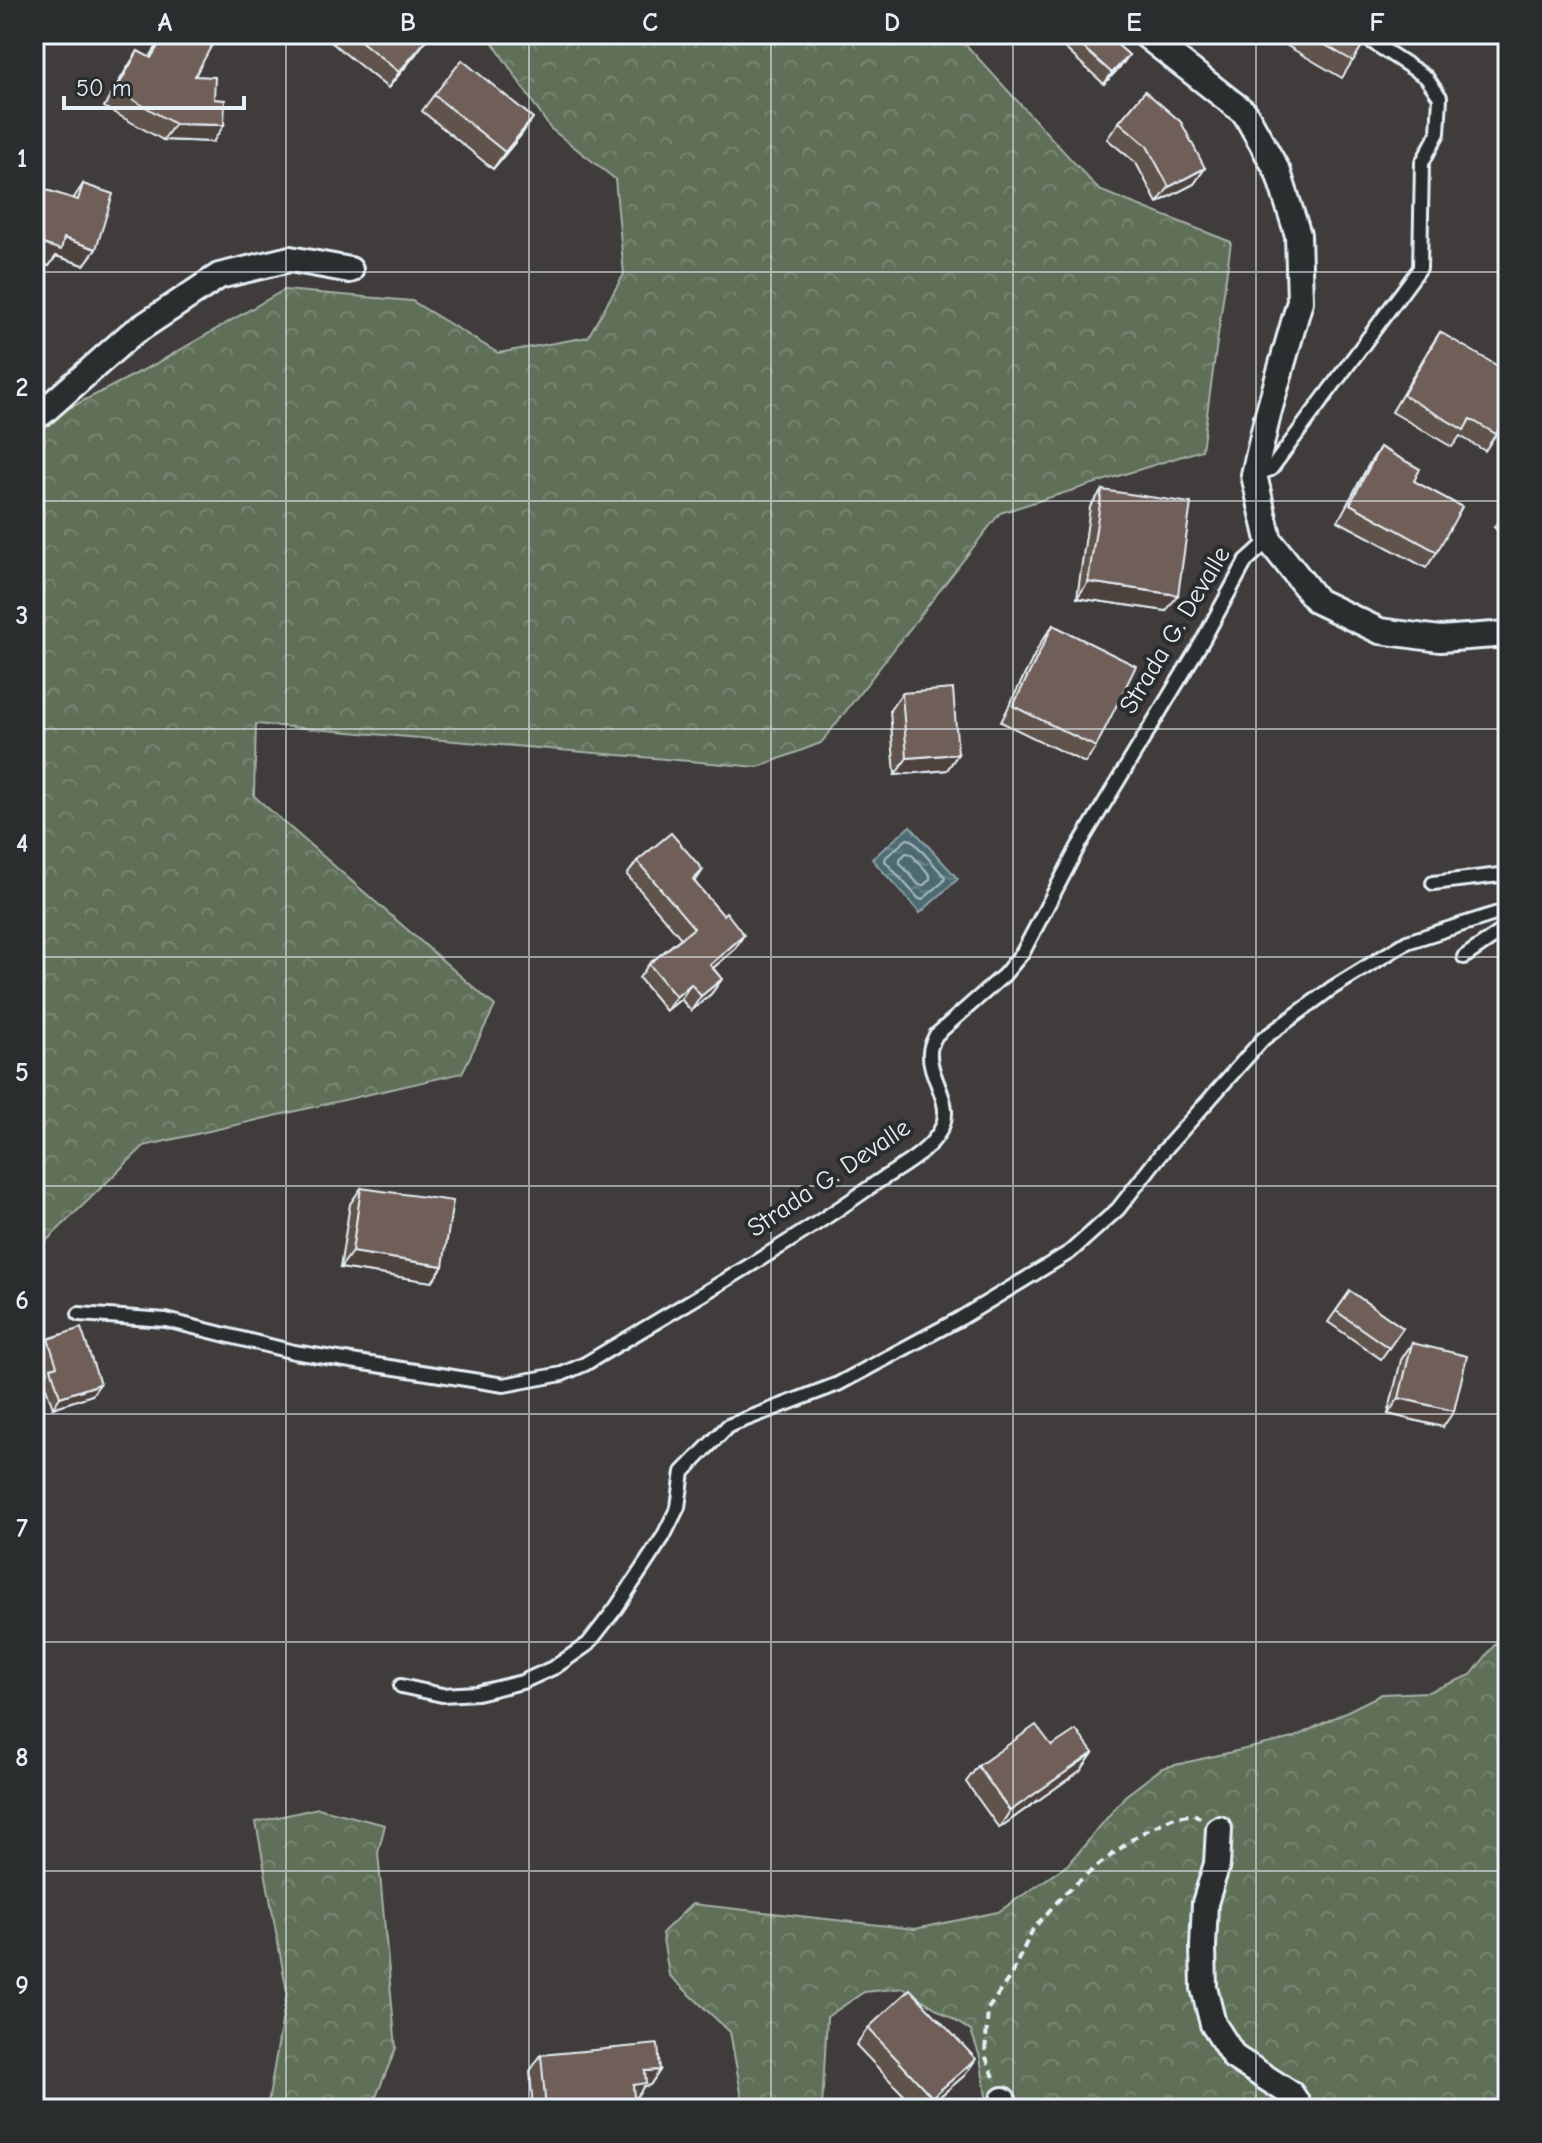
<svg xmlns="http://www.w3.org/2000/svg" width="1542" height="2143" viewBox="0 0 1542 2143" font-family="'Comic Neue',sans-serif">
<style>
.forest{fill:url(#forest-crowns);stroke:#a4b0a8;stroke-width:2}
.water{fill:url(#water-ripples);stroke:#8ca1a8;stroke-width:2}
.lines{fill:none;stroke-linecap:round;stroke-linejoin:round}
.shore{stroke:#aabbc2;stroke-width:2}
.lane-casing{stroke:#e8f1f8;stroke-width:18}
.street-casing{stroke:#e8f1f8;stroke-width:30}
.path{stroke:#e8f1f8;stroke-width:4;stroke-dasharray:8 6;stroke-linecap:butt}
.lane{stroke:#2a2d2e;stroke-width:12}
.street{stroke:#2a2d2e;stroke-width:24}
.wall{fill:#60524c;stroke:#e8f1f8;stroke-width:2}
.shaded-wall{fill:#4e423e;stroke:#e8f1f8;stroke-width:2}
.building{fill:#705f58;stroke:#e8f1f8;stroke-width:2}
.grid{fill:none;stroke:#e8f1f8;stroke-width:2;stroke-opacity:0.55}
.labels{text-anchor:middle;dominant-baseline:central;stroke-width:8;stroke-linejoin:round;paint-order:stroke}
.street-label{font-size:26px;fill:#e8f1f8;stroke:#2a2d2e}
.neatline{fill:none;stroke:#e8f1f8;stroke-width:3}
.grid-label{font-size:26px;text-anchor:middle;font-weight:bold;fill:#e8f1f8}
</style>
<defs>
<pattern id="forest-crowns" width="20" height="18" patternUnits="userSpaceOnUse" patternTransform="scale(2)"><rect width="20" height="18" fill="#617058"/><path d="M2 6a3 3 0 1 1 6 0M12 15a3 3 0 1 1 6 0" fill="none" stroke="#788571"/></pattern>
<pattern id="water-ripples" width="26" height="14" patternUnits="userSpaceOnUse" patternTransform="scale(2)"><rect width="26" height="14" fill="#4e6b72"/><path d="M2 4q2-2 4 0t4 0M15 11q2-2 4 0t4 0" fill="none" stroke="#688187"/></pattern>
</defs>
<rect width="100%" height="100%" fill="#3f3c3b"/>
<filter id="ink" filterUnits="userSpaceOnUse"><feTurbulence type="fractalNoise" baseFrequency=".0125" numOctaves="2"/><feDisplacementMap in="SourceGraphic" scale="16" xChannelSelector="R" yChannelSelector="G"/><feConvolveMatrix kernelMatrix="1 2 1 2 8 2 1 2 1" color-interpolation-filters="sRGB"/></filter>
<g filter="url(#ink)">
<g class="forest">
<path d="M487,34H956L1099,190L1231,242L1202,450L1000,513L821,743L758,767L256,724L254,796L495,1006L462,1073L144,1146L34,1253V426L159,362L284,290L412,301L498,353L588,337L624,274L615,179L550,128Z"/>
<path d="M1508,1628V2109H988L980,2057L971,2031L904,1988L864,1992L827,2017L822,2109H744L730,2032L669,1975L662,1933L692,1904L915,1929L998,1912L1070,1863L1125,1796L1162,1768L1293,1738L1382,1694L1428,1692L1471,1675Z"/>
<path d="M318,1808L385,1825L378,1853L396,2048L371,2109H267L287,1992L256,1822Z"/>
</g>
<path class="water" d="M910,826L958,879L920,913L872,859Z"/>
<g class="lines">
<g class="shore">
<path d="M907,839L912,840L945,877L944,881L922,900L918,898L885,861L886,857Z"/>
<path d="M906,853L911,854L930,875V879L924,885H919L900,863V859Z"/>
</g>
<defs>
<g id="lane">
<path d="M1254,475L1271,469L1420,268L1422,163L1438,133L1440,97L1426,77L1369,40"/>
<path d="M1433,883L1508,874"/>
<path d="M1464,957L1508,927"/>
<path d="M79,1314L166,1320L294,1352L504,1385L562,1374L585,1364C683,1305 783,1249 876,1183C898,1168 929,1153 941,1129C955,1102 928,1078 930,1052C930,1046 933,1041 936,1035L1004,975L1023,952L1078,847L1203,640L1246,561L1269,540"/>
<path d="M401,1686L442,1695L477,1693L522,1682L555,1667L588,1644L616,1608L663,1537L678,1507L683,1472L728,1426L838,1384L961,1318L1070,1252L1118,1209L1160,1155L1263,1039L1332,988L1407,942L1498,913L1508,911"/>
</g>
<g id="street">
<path d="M1144,34L1245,113L1278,172L1298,235L1300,301L1268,414L1254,475L1269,540L1317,601L1380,631L1440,639L1508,634"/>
<path d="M34,416L42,413L130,335L219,276L290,259L350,270"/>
<path d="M1219,1829L1217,1864L1205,1903L1203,1947L1204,1988L1213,2024L1234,2057L1291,2094L1301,2109"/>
<path d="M1003,2109V2100"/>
</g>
</defs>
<use href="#lane" class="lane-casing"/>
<use href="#street" class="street-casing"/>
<path class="path" d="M994,2077L985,2055L988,2009L1011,1975L1033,1929L1065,1893L1096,1867L1138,1835L1172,1818L1194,1814L1200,1818"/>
<use href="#lane" class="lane"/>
<use href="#street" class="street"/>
</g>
<g class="wall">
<path d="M165,34L184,44L192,34L195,76L213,142L163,140L104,107L127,68L138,51L149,58Z"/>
<path d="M321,34H424L416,54L388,88Z"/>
<path d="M1065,34H1105L1129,55L1121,66L1104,84L1059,43Z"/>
<path d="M1267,34H1369L1342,78Z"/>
<path d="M434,95L522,134L493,169L422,111Z"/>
<path d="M1119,122L1205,168L1194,184L1157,203L1136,163L1107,139Z"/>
<path d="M83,184L96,249L84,265L56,256L49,266L34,261V196L40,188L73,199Z"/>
<path d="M1440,332L1496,434L1485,451L1460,436L1452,447L1392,412L1429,349Z"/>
<path d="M1380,447L1414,481L1437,552L1426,568L1338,521L1369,464Z"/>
<path d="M1102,490L1166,611L1077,598L1090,507Z"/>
<path d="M1508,508V542L1494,527Z"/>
<path d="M1053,625L1096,747L1085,763L1001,722L1041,642Z"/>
<path d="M902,693L958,754L947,770L895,775L890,710Z"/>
<path d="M637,861L703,870L695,882L734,950L713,968L722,979L711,994L691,1011L681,999L666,1011L639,978L649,964L681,938L627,875Z"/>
<path d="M361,1188L443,1266L432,1282L340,1268L350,1204Z"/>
<path d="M1350,1291L1403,1328L1381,1359L1328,1322Z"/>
<path d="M48,1339L92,1395L53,1408L43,1379L48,1372L40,1350Z"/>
<path d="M1412,1343L1443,1427L1388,1414L1401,1360Z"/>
<path d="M1052,1746L1093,1753L1081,1770L999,1828L966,1782L978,1766Z"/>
<path d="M868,2028L965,2075L925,2109H917L856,2045Z"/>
<path d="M541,2055L660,2070L650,2085L644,2086L634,2099L635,2109H533L530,2071Z"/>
</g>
<g class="shaded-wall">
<path d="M428,38L416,54L388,88L399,72Z"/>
<path d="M1129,55L1121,66L1104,84L1112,73Z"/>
<path d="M533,118L522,134L493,169L505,152Z"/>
<path d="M175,124L224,125L213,142L163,140Z"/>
<path d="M1205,168L1194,184L1157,203L1169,187Z"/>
<path d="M64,238L96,249L84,265L56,256L49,266L34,261V241Z"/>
<path d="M1088,582L1178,595L1166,611L1077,598Z"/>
<path d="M958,754L947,770L895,775L907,758Z"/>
<path d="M744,935L734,950L700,979L710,965Z"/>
<path d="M722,979L711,994L691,1011L701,996Z"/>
<path d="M691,984L681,999L666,1011L676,997Z"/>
<path d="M352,1252L443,1266L432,1282L340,1268Z"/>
<path d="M100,1384L92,1395L53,1408L60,1397Z"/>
<path d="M1399,1398L1454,1411L1443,1427L1388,1414Z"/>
<path d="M1093,1753L1081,1770L999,1828L1010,1811Z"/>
<path d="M976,2059L965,2075L925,2109H923L932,2097Z"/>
<path d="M660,2070L650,2085L644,2086L635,2099L622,2100L633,2085L645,2071Z"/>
</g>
<g class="building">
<path d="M165,34L186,45L192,34H193L212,45L195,76L215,77L214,99L225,100L224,125L175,124L116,90L138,51L151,58Z"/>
<path d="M352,34H424L428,38L399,72Z"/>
<path d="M1068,34H1105L1129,55L1112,73Z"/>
<path d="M1306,34H1369L1353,61Z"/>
<path d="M462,60L533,118L505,152L434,95Z"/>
<path d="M1145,91L1181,122L1205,168L1169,187L1147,146L1119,122Z"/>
<path d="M83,184L113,194L96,249L64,238L61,250L34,241V206L40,188L78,200Z"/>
<path d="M1440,332L1508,372V414L1496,434L1470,419L1464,430L1403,395Z"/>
<path d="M1380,447L1420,469L1414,481L1462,507L1437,552L1350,504Z"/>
<path d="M1102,490L1191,503L1178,595L1088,582Z"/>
<path d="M1053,625L1136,666L1096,747L1013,706Z"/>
<path d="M953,689L958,754L907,758L902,693Z"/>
<path d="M671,833L703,870L693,880L723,915L726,912L744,935L710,965L722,979L701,996L691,984L676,997L649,964L694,928L637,861Z"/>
<path d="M361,1188L453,1201L443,1266L352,1252Z"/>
<path d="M1350,1291L1403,1328L1389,1348L1336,1311Z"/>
<path d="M81,1328L100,1384L60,1397L51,1368L57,1366L48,1339Z"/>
<path d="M1412,1343L1467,1356L1454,1411L1399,1398Z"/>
<path d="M1036,1725L1052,1746L1076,1730L1093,1753L1010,1811L978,1766Z"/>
<path d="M910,1989L976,2059L932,2097L868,2028Z"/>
<path d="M658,2044L660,2070L645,2071L646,2083L633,2085L635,2109H546L541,2055Z"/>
</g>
</g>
<path class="grid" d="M286,34V2109M529,34V2109M771,34V2109M1013,34V2109M1256,34V2109M34,272H1508M34,501H1508M34,729H1508M34,957H1508M34,1186H1508M34,1414H1508M34,1642H1508M34,1871H1508"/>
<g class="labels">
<g class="street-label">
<text transform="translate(1175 630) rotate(-59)">Strada G. Devalle</text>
<text transform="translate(829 1178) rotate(-34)">Strada G. Devalle</text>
</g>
</g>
<rect width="1542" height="2143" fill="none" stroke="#2a2d2e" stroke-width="88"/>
<path d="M64 96v12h180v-12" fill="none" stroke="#e8f1f8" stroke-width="4"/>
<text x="76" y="96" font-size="24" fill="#e8f1f8" stroke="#2a2d2e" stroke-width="6" paint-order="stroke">50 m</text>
<rect x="44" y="44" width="1454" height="2055" class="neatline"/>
<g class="grid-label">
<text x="165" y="31">A</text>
<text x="408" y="31">B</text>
<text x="650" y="31">C</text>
<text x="892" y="31">D</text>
<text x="1134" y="31">E</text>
<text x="1377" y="31">F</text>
<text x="22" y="167">1</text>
<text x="22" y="396">2</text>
<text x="22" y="624">3</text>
<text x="22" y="852">4</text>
<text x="22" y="1081">5</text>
<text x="22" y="1309">6</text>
<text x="22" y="1537">7</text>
<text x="22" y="1766">8</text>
<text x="22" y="1994">9</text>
</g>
</svg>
